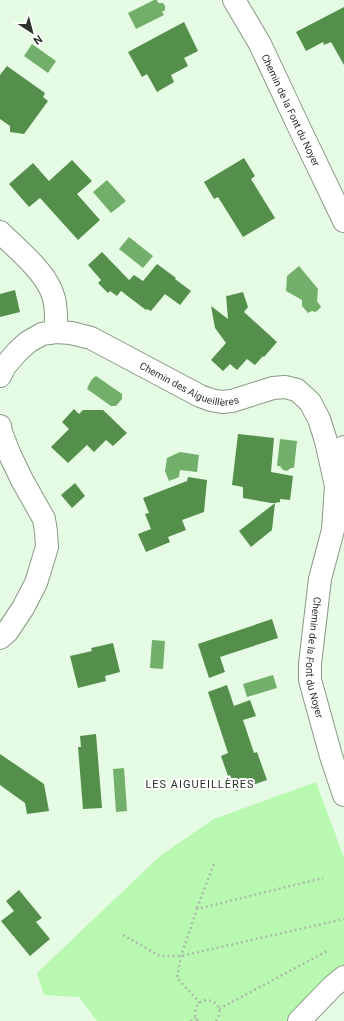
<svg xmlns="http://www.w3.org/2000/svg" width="344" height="1021" viewBox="0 0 344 1021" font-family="Roboto,sans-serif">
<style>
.green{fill:#b9f8b1}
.water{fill:#72af6a}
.building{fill:#548f4c}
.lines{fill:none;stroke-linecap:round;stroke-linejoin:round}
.minor-casing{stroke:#879984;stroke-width:24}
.path{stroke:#abbca9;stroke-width:2.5;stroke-dasharray:2 3;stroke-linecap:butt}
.minor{stroke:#fff;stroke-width:22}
.labels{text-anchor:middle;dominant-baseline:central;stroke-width:4;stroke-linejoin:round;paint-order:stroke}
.street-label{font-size:10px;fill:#2c342b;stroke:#fff}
.neighbourhood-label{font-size:11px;letter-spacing:1px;fill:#253422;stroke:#fff}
</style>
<rect width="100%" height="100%" fill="#e6fbe3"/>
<path class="green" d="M316,782L344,858V965L286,1021H97L79,997L44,995L37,973L160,856L214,819Z"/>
<g class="water">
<path d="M154,0H157L158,3H163L165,6V10L162,12L164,15L136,29L128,13Z"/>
<path d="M32,44L56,61L48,73L24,56Z"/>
<path d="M107,180L126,201L111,213L93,192Z"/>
<path d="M129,237L153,256L143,268L119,249Z"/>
<path d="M299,266L318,289L317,301L321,307L317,311L315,312L312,311L308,313L302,306V300L286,291L287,276Z"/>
<path d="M96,376L122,394V399L116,406H111L87,389C89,384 91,379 96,376Z"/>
<path d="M280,439L297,441L294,468H291L287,471L283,470L280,466H277Z"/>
<path d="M180,452L199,455L197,472L180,470L179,477L169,481L165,471L167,458Z"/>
<path d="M152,640L165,641L163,669L150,668Z"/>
<path d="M273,675L277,688L247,697L243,684Z"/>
<path d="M124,768L127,811L116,812L113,769Z"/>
</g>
<g class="building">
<path d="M344,7V65L331,42L324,45L323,42L306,51L296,32Z"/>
<path d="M184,22L198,51L184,58L188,66L171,75L174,82L157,92L147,74L142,77L128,52Z"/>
<path d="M7,66L45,93L43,97L48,101L24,134L10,132V126L0,119V75Z"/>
<path d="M244,158L255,176L251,179L275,218L243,237L218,197L214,199L204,182Z"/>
<path d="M72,160L92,181L77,194L100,220L78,240L40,198L29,207L9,184L33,163L49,181Z"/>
<path d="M102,252L129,280L134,275L143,281L157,264L176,278L175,279L191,291L180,305L165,294L151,311L147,309L146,310L121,291L117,296L110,291L108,293L98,283L101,280L88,265Z"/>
<path d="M15,290L20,312L0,317V294Z"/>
<path d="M243,292L248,307L244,312L277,342L264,357L263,356L255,365L247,359L237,370L230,364L223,371L211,360L226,343L215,328L211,306L228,319L226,295L227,296Z"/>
<path d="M74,409L79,414L83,410H103L127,433L113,446L106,440L94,452L87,445L68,463L51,447L69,429L62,422Z"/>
<path d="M238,434L274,438L271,472L293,476L290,500L280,499V502L275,503L272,530L251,547L239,531L275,503H271L243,498V487L232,485Z"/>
<path d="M188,477L207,480L204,512L182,520L186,530L168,537L170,542L146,552L138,534L151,529L145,514L149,513L143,498L187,481Z"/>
<path d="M75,483L85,496L72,508L61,495Z"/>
<path d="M272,619L278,638L220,657L225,672L209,678L198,644Z"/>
<path d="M113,643L120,672L105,676L106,681L78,688L70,656L92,651L91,648Z"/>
<path d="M227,685L234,706L250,700L256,716L243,720L254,753L257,752L267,780L236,791L230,775L228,776L221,756L228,753L208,692Z"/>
<path d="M96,734L102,808L83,809L78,747H81L80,736Z"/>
<path d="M0,754L44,784L49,811L27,814L25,803L0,785Z"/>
<path d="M19,890L42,918L36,922L50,939L30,956L1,921L14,911L6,901Z"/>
</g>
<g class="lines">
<defs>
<g id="minor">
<path id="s1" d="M234,0L260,44L297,123L344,221"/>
<path d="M0,232C16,248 42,269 51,290C57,303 56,318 56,332"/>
<path id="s2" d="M0,376L5,366L17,352L28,342L42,334L56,332L71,333L91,338L200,396L211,400L222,402L232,401L273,388L285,387L297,390L310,402L319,419L326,441L336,486"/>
<path d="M0,426L1,432L10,455L22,480L44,519L46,532L47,547L36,583L23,608L7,632L0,638"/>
<path id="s3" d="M344,447L336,486L333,530L320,579L310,664V680L331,756L344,795"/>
<path d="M299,1021L333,986L344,977"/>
</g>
</defs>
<use href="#minor" class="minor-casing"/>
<g class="path">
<path d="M197,908L215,861"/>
<path d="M123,935L160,956H181L344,919"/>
<path d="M200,1003L177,978L181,956L197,909L323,878"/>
<path d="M219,1009L327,951"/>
<path d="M190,1021L196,1018"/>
<path d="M198,1021C195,1017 194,1014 196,1009C200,992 229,1002 216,1021"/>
</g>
<use href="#minor" class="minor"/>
</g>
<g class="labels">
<g class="street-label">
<text stroke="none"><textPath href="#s1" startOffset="124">Chemin de la Font du Noyer</textPath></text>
<text stroke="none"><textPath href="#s2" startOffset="220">Chemin des Aigueillères</textPath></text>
<text stroke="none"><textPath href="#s3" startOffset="214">Chemin de la Font du Noyer</textPath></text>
</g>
<g class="neighbourhood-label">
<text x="200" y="784">LES AIGUEILLÈRES</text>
</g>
</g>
<g transform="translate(32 32) rotate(144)" stroke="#ffffff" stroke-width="3" paint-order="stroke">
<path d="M0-3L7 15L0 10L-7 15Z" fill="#2c342b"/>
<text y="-6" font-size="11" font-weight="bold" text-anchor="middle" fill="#2c342b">N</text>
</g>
</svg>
